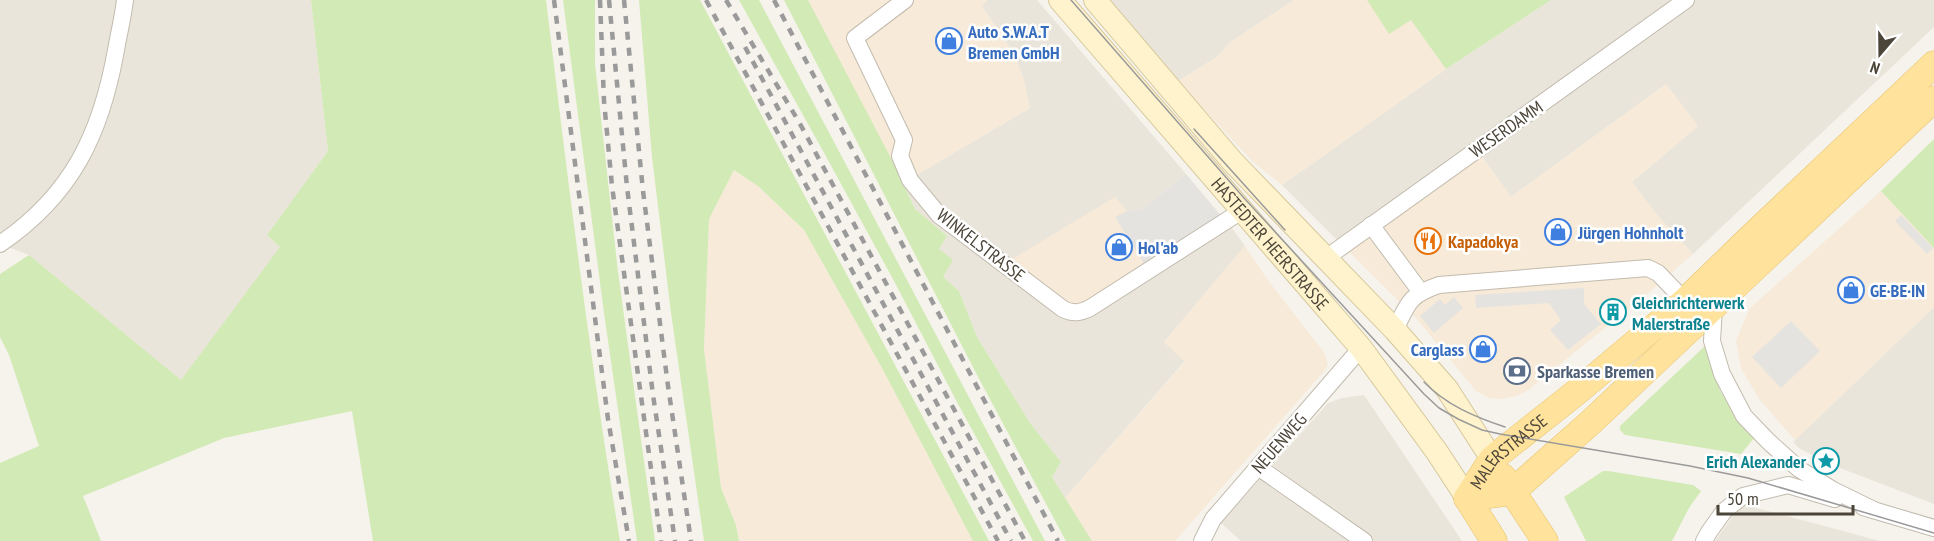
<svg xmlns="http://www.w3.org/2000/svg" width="1934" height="541" viewBox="0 0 1934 541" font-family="'PT Sans Narrow',sans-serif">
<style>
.residential{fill:#eae5da}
.commercial{fill:#f7ead8}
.green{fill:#d2eab5}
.parking{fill:#e5e3e0}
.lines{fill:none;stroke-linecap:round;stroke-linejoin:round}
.street-casing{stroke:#c2bbae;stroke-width:18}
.secondary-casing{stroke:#d6c79b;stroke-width:24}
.primary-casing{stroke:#e6c16a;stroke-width:27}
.street{stroke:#fff;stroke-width:16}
.secondary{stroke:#fff3cd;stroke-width:22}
.primary{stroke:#ffe39c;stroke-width:26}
.tram{stroke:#9a9a9a;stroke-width:1.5}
.rail{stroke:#9a9a9a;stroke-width:4.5;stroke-dasharray:8 8;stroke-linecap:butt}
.labels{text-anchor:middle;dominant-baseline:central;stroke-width:5;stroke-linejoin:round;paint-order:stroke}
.shop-label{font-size:18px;font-weight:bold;fill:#366cbe;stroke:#fff;text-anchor:start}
.street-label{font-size:18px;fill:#4b4439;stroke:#fff}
.food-label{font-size:18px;font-weight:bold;fill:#c56008;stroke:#fff;text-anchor:start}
.culture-label{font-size:18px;font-weight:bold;fill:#0d838f;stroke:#fff;text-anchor:start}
.service-label{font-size:18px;font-weight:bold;fill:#4e5e75;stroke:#fff;text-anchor:start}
</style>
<rect width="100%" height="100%" fill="#f6f3ec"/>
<g class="residential">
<path d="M0,0H311L328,151L267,235L281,247L181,381L29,255L0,244Z"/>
<path d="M987,0H1037L1186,174L1142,209L1127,211L1009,261L1229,224L1245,246L1164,342L1185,361L1065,498L1052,477L1061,462L1030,423L977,337L959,291L943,277L939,249L947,236L915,209L903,183L1030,108L1023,77L1012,51L982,6Z"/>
<path d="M1108,0H1294L1229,43L1217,57L1178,81Z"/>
<path d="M1551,0H1934V27L1693,254L1657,215L1632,182L1698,126L1666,84L1511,197L1478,151L1343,246L1282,185L1446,69Z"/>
<path d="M1934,307V504L1827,463L1799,448L1793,442Z"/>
<path d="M1364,395L1462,541H1241L1221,523L1328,403L1342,398Z"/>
<path d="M1745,505L1817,524L1880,541H1715L1732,517Z"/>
</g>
<g class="commercial">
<path d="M808,0H987L982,6L1012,51L1023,77L1030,108L903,183Z"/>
<path d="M1294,0H1367L1390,33L1411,19L1446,69L1282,185L1253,162L1178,81L1217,57L1229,43Z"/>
<path d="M1666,84L1698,126L1632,182L1657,215L1693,254L1654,288L1527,391L1516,396L1501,399L1489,398L1476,391L1416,318L1343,246L1478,151L1511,197Z"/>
<path d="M734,170L758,186L804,230L882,368L973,541H739L736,525L721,488L704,349L709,219Z"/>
<path d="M1186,174L1222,217L1081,309H1072L1009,261L1115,197L1127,211L1142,209Z"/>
<path d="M1881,191L1934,248V307L1795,440L1759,399L1741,368L1736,341L1749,309Z"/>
<path d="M1245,246L1270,283L1323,351L1328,363L1326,369L1175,541H1092L1065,498L1185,362L1164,342Z"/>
</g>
<g class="green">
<path d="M311,0H546C568,181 590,361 620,541H373L352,411L224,438L83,496L101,541H0V463L39,446L9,355L0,337V274L29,255L181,380L280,247L267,235L328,151Z"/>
<path d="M563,0H595V64L618,272L655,541H637L604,313Z"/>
<path d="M639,0H700L989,541H973L882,368L804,230L758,186L734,170L709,219L704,349L721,488L736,525L739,541H704L671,313L652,157Z"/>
<path d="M739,0H759L1045,541H1033L958,404L894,281L823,151Z"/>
<path d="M784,0H808L893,162L915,209L947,236L939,249L953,260L943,277L959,291L977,337L1030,423L1061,462L1052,477L1092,541H1066L977,375Z"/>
<path d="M1367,0H1551L1446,69L1411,20L1389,34Z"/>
<path d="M1934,139V248L1881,191Z"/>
<path d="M1706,345L1720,391L1737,417L1754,438L1741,454L1625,435L1620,430V426Z"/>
<path d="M1603,471H1608L1693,485L1701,491L1689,508L1672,541H1586L1564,497Z"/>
</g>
<g class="parking">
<path d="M1186,174L1222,217L1146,267L1115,217L1127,211L1142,209Z"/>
<path d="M1901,215L1933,248L1927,254L1895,221Z"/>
<path d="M1584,288V304L1601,324L1568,350L1550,330L1561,320L1549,303L1476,308L1475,295Z"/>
<path d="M1454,297L1463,308L1434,333L1420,316L1440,299L1445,305Z"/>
<path d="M1791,321L1820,351L1781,388L1752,357Z"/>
</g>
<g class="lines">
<defs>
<g id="street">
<path d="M905,0L855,38L904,140L900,156L910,180L939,215L1063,309C1073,314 1080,313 1090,308L1243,210"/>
<path d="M1371,225L1420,291"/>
<path d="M0,244C72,195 101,134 116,50C119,33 123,17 125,0"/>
<path d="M1326,258L1686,0"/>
<path d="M1714,307L1712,341L1722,374L1744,416L1768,441L1799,469L1833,490L1874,510"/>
<path d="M1395,330C1408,303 1409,295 1439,285L1648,268L1658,273L1685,301"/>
<path d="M1258,467L1364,541"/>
<path d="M1863,507L1934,528"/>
<path d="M1202,541L1213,519L1361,348"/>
<path d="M1704,541L1709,532L1724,511L1743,496L1788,485L1835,499"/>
</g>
<g id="secondary">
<path id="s1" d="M1060,0L1361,348L1437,452L1467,498"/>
<path d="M1095,0L1232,161L1395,330L1447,389L1492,459"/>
</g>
<g id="primary">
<path d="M1503,477L1545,541"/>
<path id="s2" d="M1467,498L1492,459L1578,391L1685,301L1750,238L1934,64"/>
<path d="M1467,498L1512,492L1591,422L1934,99"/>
<path d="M1467,498L1494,541"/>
</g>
</defs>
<use href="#street" class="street-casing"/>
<use href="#secondary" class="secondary-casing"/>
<use href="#primary" class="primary-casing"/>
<use href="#street" class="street"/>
<use href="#secondary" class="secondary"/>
<use href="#primary" class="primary"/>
<g class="tram">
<path d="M1071,0L1244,198L1424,394L1439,408L1458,419L1482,430L1500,434L1690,466L1748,478L1934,533"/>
<path d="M1194,129L1285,230"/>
<path d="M1424,382C1446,405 1475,417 1505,427"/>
</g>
<g class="rail">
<path d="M554,0L608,419L629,541"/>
<path d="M600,0L604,101L612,186L661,541"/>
<path d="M609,0L627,187L653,395L675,541"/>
<path d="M624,0L643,191L668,386L691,541"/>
<path d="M706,0L998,541"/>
<path d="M726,0L799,122L1025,541"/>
<path d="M774,0L1058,541"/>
<path d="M745,47L1011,541"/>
</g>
</g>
<defs>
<symbol id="shop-ring" viewBox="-11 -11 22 22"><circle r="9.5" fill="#fff" stroke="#3f7fe0" stroke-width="1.5"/><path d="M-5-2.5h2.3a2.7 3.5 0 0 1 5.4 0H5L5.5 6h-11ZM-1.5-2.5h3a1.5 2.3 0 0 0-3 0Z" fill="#3f7fe0"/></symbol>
<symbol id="restaurant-ring" viewBox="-11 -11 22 22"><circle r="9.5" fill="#fff" stroke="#e8710a" stroke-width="1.5"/><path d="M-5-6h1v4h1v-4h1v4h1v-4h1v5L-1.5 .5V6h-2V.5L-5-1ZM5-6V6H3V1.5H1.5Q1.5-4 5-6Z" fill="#e8710a"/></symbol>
<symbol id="building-ring" viewBox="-11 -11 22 22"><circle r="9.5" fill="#fff" stroke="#0f9aa8" stroke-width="1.5"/><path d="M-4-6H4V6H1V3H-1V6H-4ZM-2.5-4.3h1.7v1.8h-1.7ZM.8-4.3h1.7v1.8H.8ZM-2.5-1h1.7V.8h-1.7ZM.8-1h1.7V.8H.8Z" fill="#0f9aa8"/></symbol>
<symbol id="bank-ring" viewBox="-11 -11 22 22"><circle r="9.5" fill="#fff" stroke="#5c6f8a" stroke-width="1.5"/><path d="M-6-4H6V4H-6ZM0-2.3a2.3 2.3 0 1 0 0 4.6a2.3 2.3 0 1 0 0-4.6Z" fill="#5c6f8a"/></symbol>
<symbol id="sight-ring" viewBox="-11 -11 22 22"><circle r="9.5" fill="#fff" stroke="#0f9aa8" stroke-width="1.5"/><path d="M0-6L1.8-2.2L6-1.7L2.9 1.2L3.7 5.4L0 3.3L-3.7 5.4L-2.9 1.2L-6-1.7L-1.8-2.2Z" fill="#0f9aa8"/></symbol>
</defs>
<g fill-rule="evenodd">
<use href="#shop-ring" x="934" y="26" width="30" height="30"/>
<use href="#shop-ring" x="1543" y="217" width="30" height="30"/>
<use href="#restaurant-ring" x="1413" y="226" width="30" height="30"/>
<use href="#shop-ring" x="1104" y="232" width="30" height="30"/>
<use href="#shop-ring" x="1836" y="275" width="30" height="30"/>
<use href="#building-ring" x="1598" y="297" width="30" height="30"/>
<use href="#shop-ring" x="1468" y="334" width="30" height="30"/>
<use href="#bank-ring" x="1502" y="356" width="30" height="30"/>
<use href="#sight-ring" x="1811" y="446" width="30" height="30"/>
</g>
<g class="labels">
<g class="shop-label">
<text x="968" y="31">Auto S.W.A.T<tspan x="968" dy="21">Bremen GmbH</tspan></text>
<text x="1578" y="232">Jürgen Hohnholt</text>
<text x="1138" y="247">Hol'ab</text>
<text x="1870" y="290">GE·BE·IN</text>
<text x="1464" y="349" text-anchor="end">Carglass</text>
</g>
<g class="street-label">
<text transform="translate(1506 129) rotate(-35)">WESERDAMM</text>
<text stroke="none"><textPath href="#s1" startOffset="322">HASTEDTER HEERSTRASSE</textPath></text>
<text transform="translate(981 245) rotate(38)">WINKELSTRASSE</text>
<text transform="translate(1279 443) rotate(-49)">NEUENWEG</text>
<text stroke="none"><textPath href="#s2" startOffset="63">MALERSTRASSE</textPath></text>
</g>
<g class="food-label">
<text x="1448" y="241">Kapadokya</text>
</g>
<g class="culture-label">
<text x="1632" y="302">Gleichrichterwerk<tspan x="1632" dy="21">Malerstraße</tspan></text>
<text x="1806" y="461" text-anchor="end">Erich Alexander</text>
</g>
<g class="service-label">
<text x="1537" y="371">Sparkasse Bremen</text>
</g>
</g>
<g transform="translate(1880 54) rotate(200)" stroke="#ffffff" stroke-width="4.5" paint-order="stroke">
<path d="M0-4.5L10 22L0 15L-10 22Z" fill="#4b4439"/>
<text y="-9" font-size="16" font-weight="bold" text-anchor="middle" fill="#4b4439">N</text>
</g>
<path d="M1718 505v9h135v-9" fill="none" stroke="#4b4439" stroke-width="3"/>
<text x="1727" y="505" font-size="18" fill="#4b4439" stroke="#ffffff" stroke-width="4.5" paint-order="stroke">50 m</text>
</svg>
